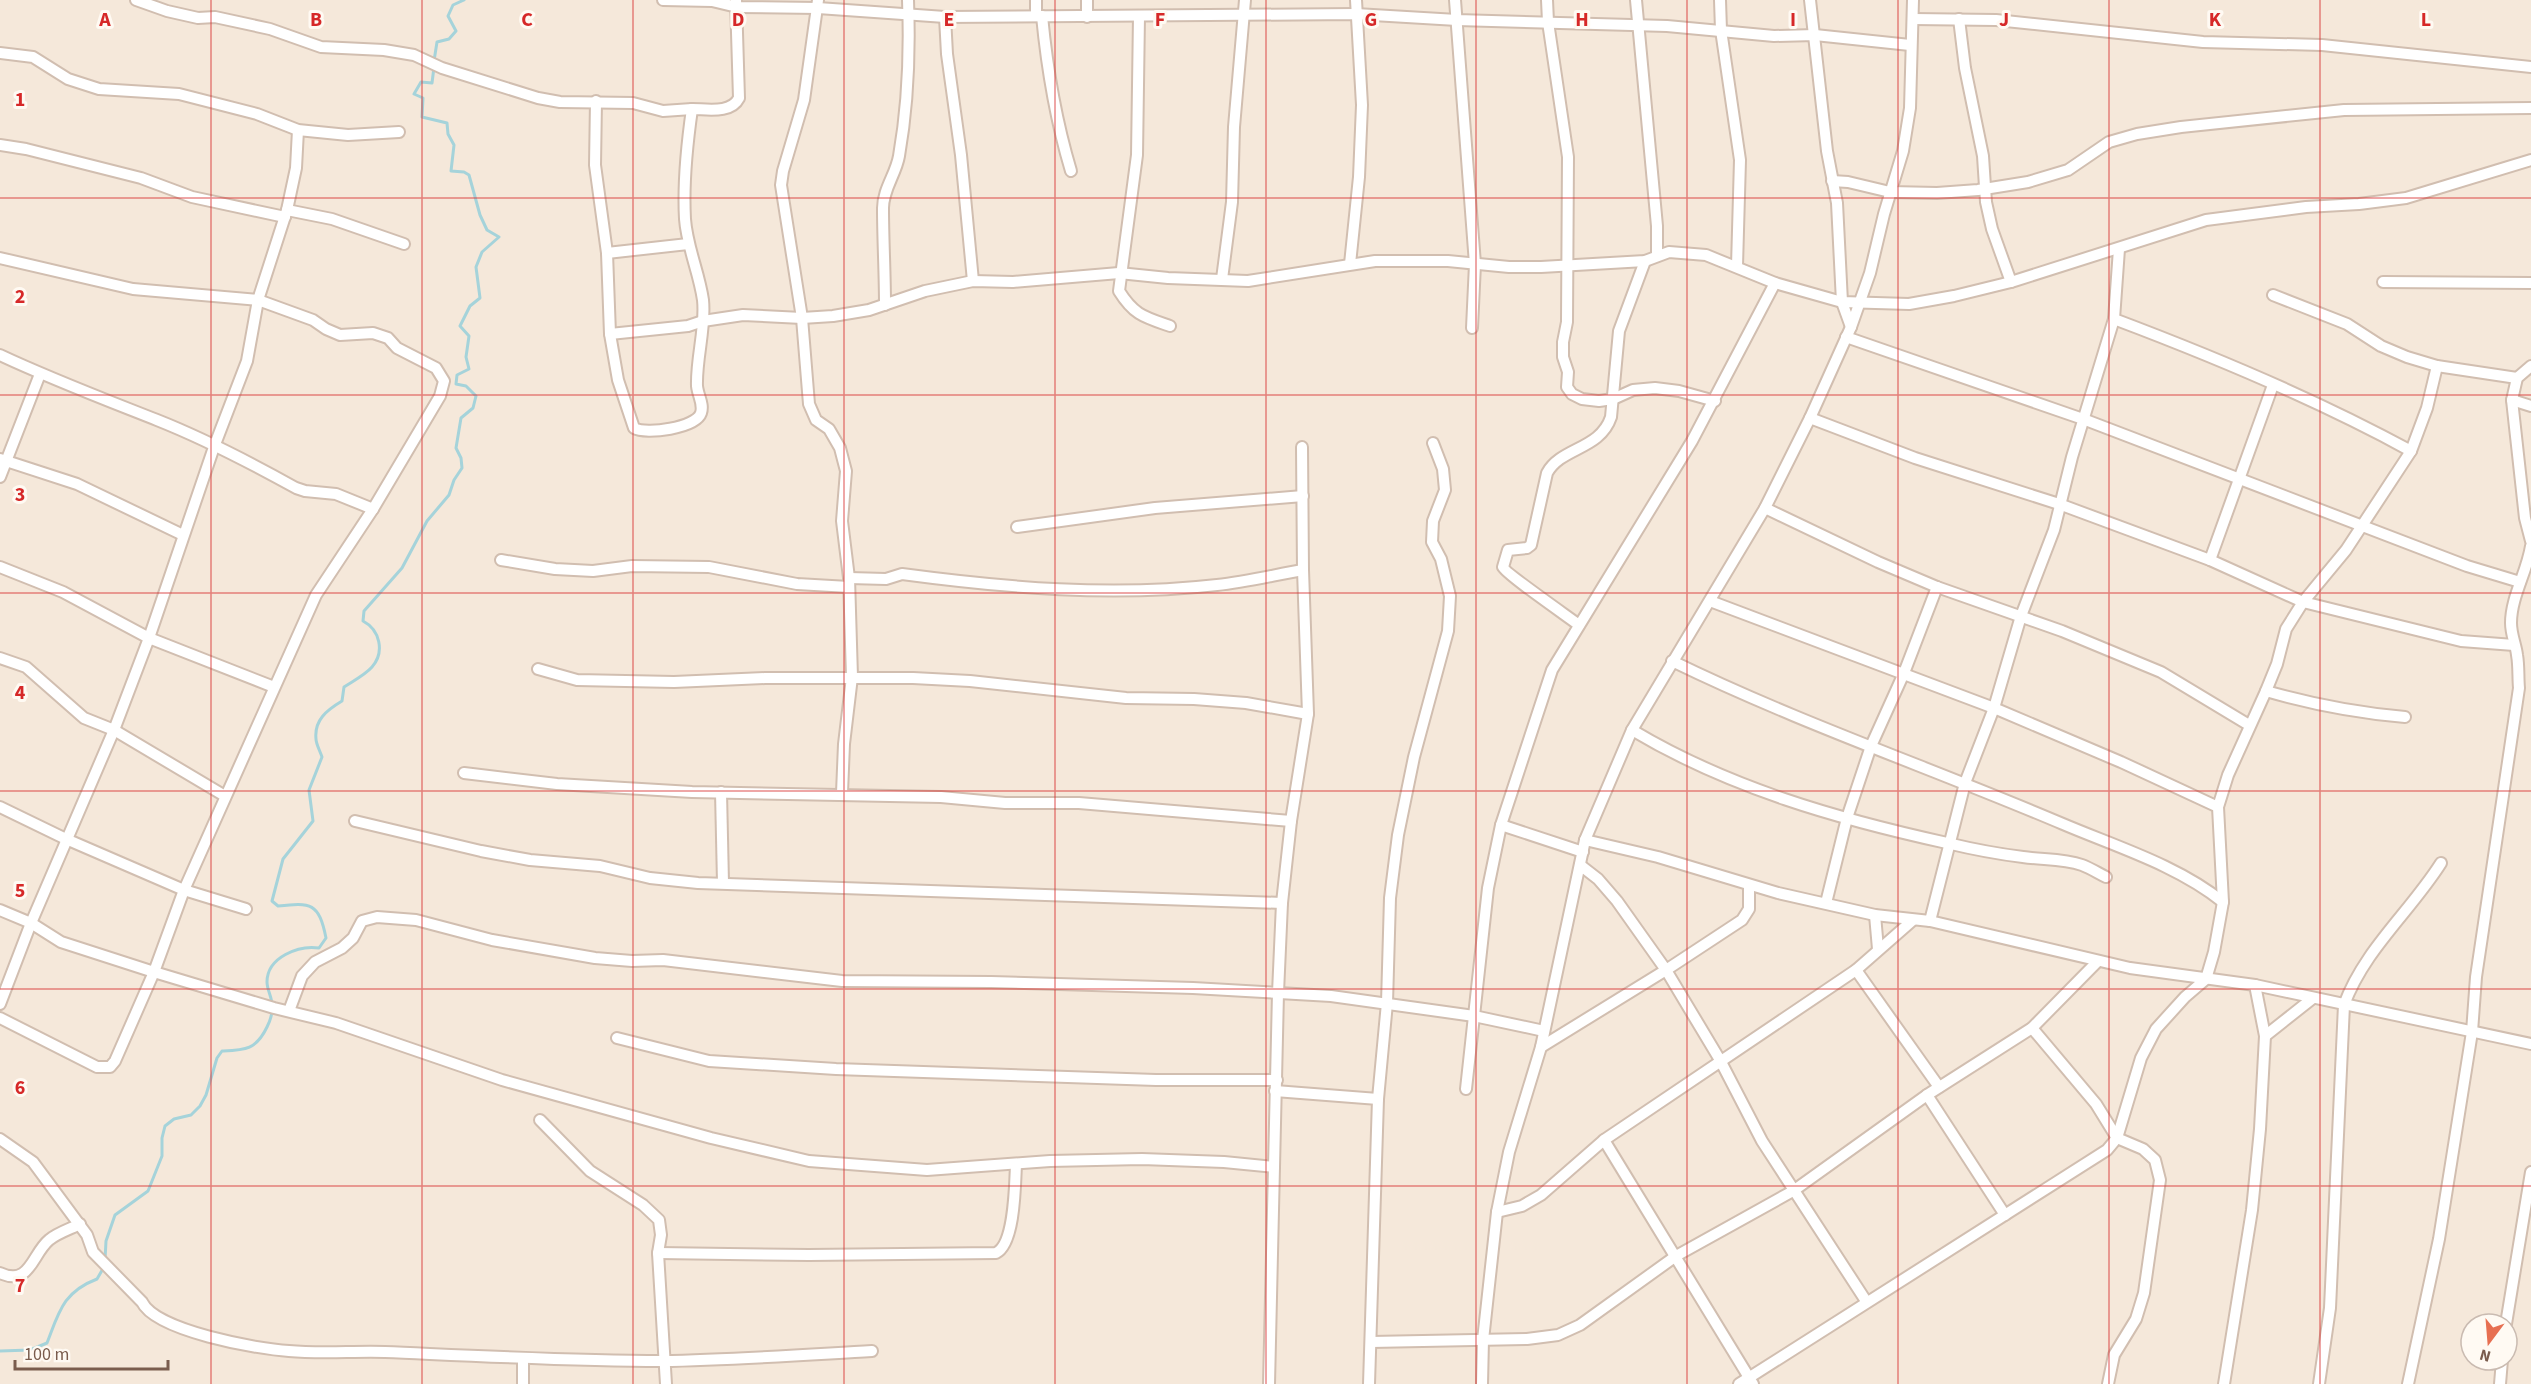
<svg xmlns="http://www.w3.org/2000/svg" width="2531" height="1384" viewBox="0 0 2531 1384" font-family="'Source Sans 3',sans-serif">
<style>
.residential{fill:#f5e8da;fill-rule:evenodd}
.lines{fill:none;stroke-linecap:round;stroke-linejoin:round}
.stream{stroke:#a5d3da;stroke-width:3}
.minor-casing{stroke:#d1beb0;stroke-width:14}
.minor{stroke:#fff;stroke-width:10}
.grid{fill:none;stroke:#d62828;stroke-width:1.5;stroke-opacity:0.55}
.grid-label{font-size:20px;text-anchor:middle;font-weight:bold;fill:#d62828;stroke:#fffaf3;stroke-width:6;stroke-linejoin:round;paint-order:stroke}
</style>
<rect width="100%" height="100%" fill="#fdf6ec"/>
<path class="residential" d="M0,0H2531V1384H0ZM2471,1324H2507V1360H2471Z"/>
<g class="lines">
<g class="stream">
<path d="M434,61L437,42L449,39L456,31L448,16L453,5L464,0"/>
<path d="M105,1260L106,1241L115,1215L148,1191L162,1156V1138L165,1126L174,1119L191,1115L200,1106L206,1095L217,1058L222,1051C245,1050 256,1050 267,1027C270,1021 273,1012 272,1005C272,997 267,990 267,982C267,957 299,945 319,948L326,938C319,903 311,902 278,906L272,901L283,859L313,821L309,790L322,757C320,751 316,744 316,739C314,720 327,710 342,701L344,687C353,681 365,675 372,667C385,652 380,630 363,621L364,611L402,568L427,521L449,495L454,480L462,468L461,458L456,448L461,418L473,408L476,396L466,386L456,384L457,375L469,369L466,357L469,336L460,326L470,306L480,298L476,267L482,252L499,237L487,230L480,215L469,175L464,172L451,171L454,145L448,134L447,123L422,117L423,98L414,94L421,82L432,83L434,67"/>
<path d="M0,1351L30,1350L47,1343C59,1312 63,1292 97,1279L104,1267"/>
</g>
<defs>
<g id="minor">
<path d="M136,0L167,11L198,18L215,17L270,29L321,47L384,50L414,55L442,68L538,98L560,102L633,103L663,111L692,109"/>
<path d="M663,0L712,1L737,7L818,8L945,17L1356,14L1457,20L1667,26L1774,36L1815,35L1910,45"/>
<path d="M818,0L804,100L783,171L781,185L802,318L809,404L816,420L829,429L840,448L846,471L842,521L849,578L852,677L844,744L842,793"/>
<path d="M1087,0V17"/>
<path d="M1455,0L1475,264L1472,328"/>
<path d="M1547,0L1548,22L1568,157L1567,322L1563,342V357L1568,372L1567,387L1572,394L1582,399L1599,401L1613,399L1633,390L1655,388L1679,391L1715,401"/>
<path d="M1636,0L1657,226V256"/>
<path d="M1720,0L1721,30L1740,160L1737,266"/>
<path d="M1810,0L1827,151L1837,203L1842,302L1851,327"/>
<path d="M1036,15V0"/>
<path d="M1042,16C1047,68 1056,121 1071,171"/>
<path d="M1139,16L1137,155L1119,291C1134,315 1144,317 1170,326"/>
<path d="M945,17L947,54L961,155L973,281"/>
<path d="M1913,19L1996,20L2203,42L2322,45L2531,67"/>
<path d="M1959,19L1965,68L1983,156L1986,202L1992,229L2011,282"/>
<path d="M0,53L33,57L68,79L99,89L179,94L257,114L298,130L348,135L399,132"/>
<path d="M596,101L595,165L607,253L610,334L618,380L634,428C646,435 696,428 701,413C704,404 698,396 697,386C696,358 706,328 703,300C699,272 687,247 685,219C683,184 687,144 692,109C707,109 731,114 739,98L736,0"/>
<path d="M0,145L26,149L141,178L192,197L285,217"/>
<path d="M1832,181L1848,182L1890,192L1937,193L1978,190L2028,182L2068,170L2109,142L2137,134L2181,127L2344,110L2531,108"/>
<path d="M287,210L332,219L404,244"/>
<path d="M2119,249L2114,319C2215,357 2316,399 2411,451"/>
<path d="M607,253L688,244"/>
<path d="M0,258L133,289L258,300L313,320L326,329L340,335L373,333L388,338L397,348L436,368L444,381L440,396L373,509L316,595L184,890L154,972L115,1061L110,1067H97L0,1018"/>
<path d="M1350,264L1359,177L1362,105L1356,0"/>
<path d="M1222,279L1232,202L1234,127L1245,0"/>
<path d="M2383,282L2531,283"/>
<path d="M2273,295L2347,324L2381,346L2407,357L2437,366L2517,378"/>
<path d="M885,305C885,273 883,240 883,208C883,189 896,174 899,156C908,105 910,52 908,0"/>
<path d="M610,334L688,326L703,321L743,315L802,318L833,316L869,310L925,291L973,281L1013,282L1119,273L1168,278L1248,281L1375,261H1448L1509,267H1541L1645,261L1669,252L1706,255L1775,283L1842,302L1909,304L1954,296L2011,282L2206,220L2306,207L2359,204L2406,198L2531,160"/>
<path d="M1846,337L2083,419L2467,566L2520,582"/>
<path d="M0,355C51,379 104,399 157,420C205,439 251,463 296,488L305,491L336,494L373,509"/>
<path d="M2531,366L2517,378L2512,400L2525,518L2531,541"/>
<path d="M2512,400L2531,406"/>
<path d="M1810,418L1915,458L2059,504L2210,560L2303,602L2461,641L2514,645"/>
<path d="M0,459L77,484L183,535"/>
<path d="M0,477L40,374"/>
<path d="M1765,508L1878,562L1937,587L2062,631L2161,672L2249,725"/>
<path d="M1017,527L1155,508L1303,496"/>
<path d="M501,560L555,569L593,571L632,566L709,567L797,584L849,587"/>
<path d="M2210,560L2273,385"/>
<path d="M0,567L63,592L149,638L274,687"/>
<path d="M849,578L886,579L902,574C1007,588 1112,597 1217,585C1246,582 1274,575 1303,570"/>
<path d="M1710,601L1994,708L2121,762L2218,807L2223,902L2214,952L2206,979L2185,997L2156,1029L2141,1058L2117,1138L2107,1150L1739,1384"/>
<path d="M1579,625C1567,616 1505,573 1503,567L1508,550L1527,548L1531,545L1547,473C1561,447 1600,450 1611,417L1619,331L1645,261"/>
<path d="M0,658L26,667L84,718L114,730L225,796"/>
<path d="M1672,661C1799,723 1934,769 2063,824C2117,847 2177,865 2223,902"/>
<path d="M538,669L577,680L674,682L765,678H913L970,681L1126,698L1194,699L1246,703L1308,714"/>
<path d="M2266,691L2277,664L2286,629L2303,602L2346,550L2411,451L2427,408L2437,366"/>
<path d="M1632,730C1729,788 1838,819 1947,843C1972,849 1998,854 2023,857C2043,860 2063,858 2082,865C2090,868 2098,873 2106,877"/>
<path d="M464,773L557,784L692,792L941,797L1005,803H1079L1291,821"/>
<path d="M721,792L723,883"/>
<path d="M0,807L66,839L184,890L246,909"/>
<path d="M2218,807L2228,775L2266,691C2311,704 2358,713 2405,717"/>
<path d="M355,821L481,851L530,860L600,866L650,878L698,883L1282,903"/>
<path d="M1501,825L1583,852"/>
<path d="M1585,840L1658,857L1778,893L1875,915L1930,921L2130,968L2255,985L2531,1044"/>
<path d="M1580,865L1598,879L1617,901L1666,970L1720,1060L1762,1141L1866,1301"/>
<path d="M1826,903L1847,818L1871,746L1904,673L1937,587"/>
<path d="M0,910L31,923L61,942L154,972L274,1008L336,1023L502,1080L711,1138L809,1161L927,1170L1050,1161L1142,1159L1224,1162L1274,1167"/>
<path d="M1875,915L1878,949"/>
<path d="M1930,921L1965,783L1994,708L2021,616L2054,530L2072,457L2114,319"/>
<path d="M1856,970L1939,1087"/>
<path d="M0,1004L31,923L114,730L149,638L214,447L247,361L258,300L287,210L296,168L298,130"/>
<path d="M289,1011L302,976L315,962L342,948L353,938L362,921L377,917L416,920L492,940L595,958L632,961L663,960L842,981L991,982L1193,988L1331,996L1474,1016L1544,1031"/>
<path d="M2032,1028L2096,1104L2117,1138L2143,1149L2155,1160L2160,1180L2144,1293L2136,1319L2114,1355L2108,1384"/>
<path d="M2265,1036L2313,998"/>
<path d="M617,1038L709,1061L836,1069L1156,1080H1277"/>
<path d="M1541,1047L1666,970L1742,920L1749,909V885"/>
<path d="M1466,1089L1488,888L1501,825L1552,670L1692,441L1775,283"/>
<path d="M1275,1091L1378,1099"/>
<path d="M1927,1095L2005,1215"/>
<path d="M540,1120L590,1171L643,1205L659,1220L661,1235L658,1253L666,1384"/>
<path d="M0,1139L33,1162L87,1235L93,1252L142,1302C156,1331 257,1349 289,1351C321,1354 353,1351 385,1352C477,1356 570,1361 662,1361C732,1360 802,1355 872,1351"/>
<path d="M1604,1140L1753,1384"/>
<path d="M1497,1212L1522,1206L1541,1195L1604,1140L1856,970L1913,920"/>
<path d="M658,1253L809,1255L996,1253C1015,1244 1015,1184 1016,1164"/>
<path d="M0,1273C30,1287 32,1254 49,1240C57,1233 70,1229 80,1224"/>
<path d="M2506,1324L2531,1172"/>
<path d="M1371,1342L1527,1339L1558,1335L1580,1325L1676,1256L1793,1191L1927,1095L2032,1028L2098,961"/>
<path d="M523,1384V1358"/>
<path d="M1269,1384L1278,993L1282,903L1291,821L1308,714L1303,570L1302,447"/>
<path d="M1369,1384L1378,1099L1387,1003L1390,898L1398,835L1414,757L1448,631L1450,596L1441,559L1432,542L1433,521L1445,490L1443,469L1433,443"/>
<path d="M1482,1384L1483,1340L1497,1212L1509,1152L1541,1047L1585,840L1632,730L1765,508L1810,418L1851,327L1870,273L1884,214L1903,151L1910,108L1913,0"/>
<path d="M2224,1384L2252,1210L2260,1129L2265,1036L2255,985"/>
<path d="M2319,1384L2330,1308L2344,1005C2364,950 2410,912 2441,863"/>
<path d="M2408,1384L2439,1239L2472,1032L2476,977L2519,688C2518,678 2519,666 2517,655C2516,645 2511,635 2511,623C2511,597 2527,572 2531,546"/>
<path d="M2500,1384L2502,1360"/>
</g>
</defs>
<use href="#minor" class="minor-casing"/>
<use href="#minor" class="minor"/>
</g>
<path class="grid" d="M211,0V1384M422,0V1384M633,0V1384M844,0V1384M1055,0V1384M1266,0V1384M1476,0V1384M1687,0V1384M1898,0V1384M2109,0V1384M2320,0V1384M0,198H2531M0,395H2531M0,593H2531M0,791H2531M0,989H2531M0,1186H2531"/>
<g class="grid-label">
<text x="105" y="26">A</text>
<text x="316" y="26">B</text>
<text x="527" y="26">C</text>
<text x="738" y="26">D</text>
<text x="949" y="26">E</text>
<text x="1160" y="26">F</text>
<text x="1371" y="26">G</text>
<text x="1582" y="26">H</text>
<text x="1793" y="26">I</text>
<text x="2004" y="26">J</text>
<text x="2215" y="26">K</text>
<text x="2426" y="26">L</text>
<text x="20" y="106">1</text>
<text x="20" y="303">2</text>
<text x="20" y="501">3</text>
<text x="20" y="699">4</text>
<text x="20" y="897">5</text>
<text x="20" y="1094">6</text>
<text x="20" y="1292">7</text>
</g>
<g transform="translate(2489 1342) rotate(196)"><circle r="28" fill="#fffaf3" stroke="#cabbb1" stroke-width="1.5"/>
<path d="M0-4.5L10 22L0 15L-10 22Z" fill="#e76f51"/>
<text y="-9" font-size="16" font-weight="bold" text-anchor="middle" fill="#7a5c4d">N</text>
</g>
<path d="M15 1360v9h153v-9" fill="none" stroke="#7a5c4d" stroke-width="3"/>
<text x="24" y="1360" font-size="18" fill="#7a5c4d" stroke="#fffaf3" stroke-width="4.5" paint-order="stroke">100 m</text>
</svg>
